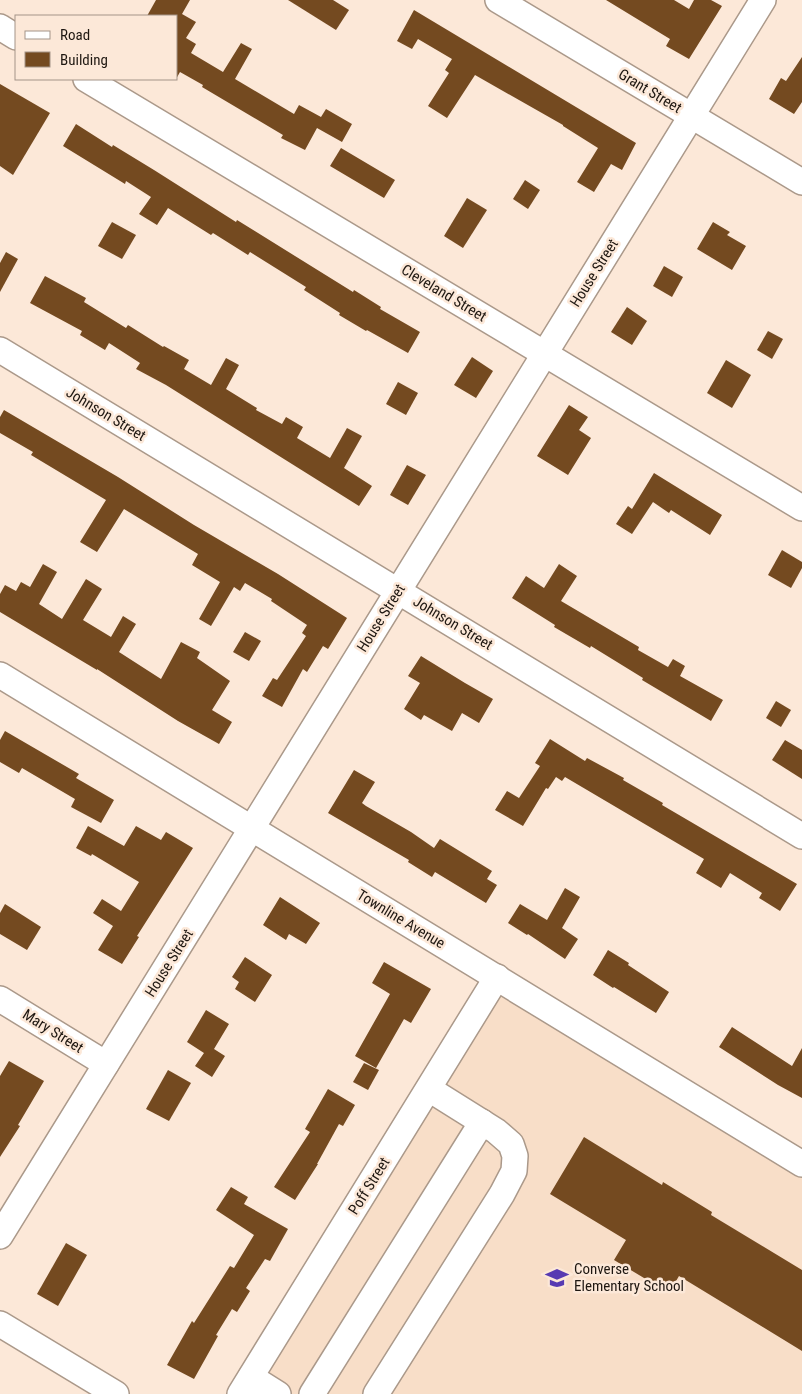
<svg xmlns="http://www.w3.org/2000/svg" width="802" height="1394" viewBox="0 0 802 1394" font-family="'Roboto Condensed',sans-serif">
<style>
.built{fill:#f8dec8}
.building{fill:#744a20}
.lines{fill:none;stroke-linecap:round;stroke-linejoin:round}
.minor-casing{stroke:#ab998a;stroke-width:28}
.minor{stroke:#fff;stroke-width:25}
.labels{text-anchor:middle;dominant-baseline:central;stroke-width:5;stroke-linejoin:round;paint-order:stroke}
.street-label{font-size:15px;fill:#1e1711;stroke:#fce8d8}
.poi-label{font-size:15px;fill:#1e1711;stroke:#fce8d8;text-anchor:start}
</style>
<rect width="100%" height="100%" fill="#fce8d8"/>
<path class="built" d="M497,977L802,1161V1394H240Z"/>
<g class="building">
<path d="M156,0H190L182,14L196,22L186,38L196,44L191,53L223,72L241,43L252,49L235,79L294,114L299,105L321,117L326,109L352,124L342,142L317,128L305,150L281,138L283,135L202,87L203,85L180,72L176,79V16H147Z"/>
<path d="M288,0H333L349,10L336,30Z"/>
<path d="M606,0H674L689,9L694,0H711L722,6L689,59L666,46L670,39Z"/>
<path d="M414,10L636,143L622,170L611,164L594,192L577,182L598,148L563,126V125L475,75L447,118L428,106L449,73L445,70L452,59L418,39L412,49L397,41Z"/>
<path d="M802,57V102L794,114L769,99L781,78L786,81Z"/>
<path d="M0,84L50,113L13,175L0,166Z"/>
<path d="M76,124L112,147L113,145L154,170L236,222L237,220L353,292L354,290L381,307L380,309L420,332L408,353L367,330L366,331L339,315L340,313L304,290L306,287L250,252L248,255L213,233L211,235L168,208L157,225L139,214L151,197L126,181L125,184L63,146Z"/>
<path d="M341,148L395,180L384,198L330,166Z"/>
<path d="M525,180L540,190L528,209L513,199Z"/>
<path d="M467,198L487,210L463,248L444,236Z"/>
<path d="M112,222L136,235L122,259L98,246Z"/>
<path d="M713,222L730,232L727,235L746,246L732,270L697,249Z"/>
<path d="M6,252L18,259L0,292V263Z"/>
<path d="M664,266L683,277L672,297L653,286Z"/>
<path d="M45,276L86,298L84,302L126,328L128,325L163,347L164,346L189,360L184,369L211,385L226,358L239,365L226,389L257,408L256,410L282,424L286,417L303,427L297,438L330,458L347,428L362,436L344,468L372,486L359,506L166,385L136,369L140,363L109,343L105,350L80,335L82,331L30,303Z"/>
<path d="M627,307L647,321L632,345L611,332Z"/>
<path d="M768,331L783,339L772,359L757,350Z"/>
<path d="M472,357L493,371L476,398L454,385Z"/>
<path d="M726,360L751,375L732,408L707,393Z"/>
<path d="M398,382L418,393L406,415L386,404Z"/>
<path d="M569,405L588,417L579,430L591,438L568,475L537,456Z"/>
<path d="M4,410L118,477L194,525L278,574L347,618L328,649L323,646L307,672L303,669L282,707L262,696L273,678L277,680L306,636L302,633L307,625L271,601L272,599L245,583L240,591L234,587L211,626L199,619L220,582L192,565L198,554L124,509L97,552L80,542L106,500L31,455L33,452L0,433V417Z"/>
<path d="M407,465L426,475L408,505L390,495Z"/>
<path d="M654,473L722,515L710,535L671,510L669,513L653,502L632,534L616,524L628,506L632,509Z"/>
<path d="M782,550L802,562V568L791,588L768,575Z"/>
<path d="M43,564L57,572L39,604L62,619L86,579L102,589L83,620L111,637L123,616L136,624L119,652L161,679L181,642L200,652L197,658L230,681L212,710L232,722L219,744L178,721L97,669V670L0,612V594L5,585L16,591L21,582L30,587Z"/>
<path d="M559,564L577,576L561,601L639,647L638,650L668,667L673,659L685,666L680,676L723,700L711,721L642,680L643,678L591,646L590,648L554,627L555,625L512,598L526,576L544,588Z"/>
<path d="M245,632L261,641L249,661L233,652Z"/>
<path d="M421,656L465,683L493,699L479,723L462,713L452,731L424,715L421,720L404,709L420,683L408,676Z"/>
<path d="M776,701L791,710L781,727L766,718Z"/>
<path d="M5,731L79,774L76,778L114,800L101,823L71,807L75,799L22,768L19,773L0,762V740Z"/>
<path d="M550,739L585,761L587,758L624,778L623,780L663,803L662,805L797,884L780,911L759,898L762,893L730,873L721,888L696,873L704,859L565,777L562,781L556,777L548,789L546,788L523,826L495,810L507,791L519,798L540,766L535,763Z"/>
<path d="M785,740L802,750V779L772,760Z"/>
<path d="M354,770L375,782L362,803L366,806L411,832L434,848L440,839L492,871L487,879L497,885L486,903L435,872L432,877L408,862L409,860L328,813Z"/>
<path d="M88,826L124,846L136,826L161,840L166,832L193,848L137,936L139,937L122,964L98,950L113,926L93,913L102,899L121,911L139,882L92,854L91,856L76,848Z"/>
<path d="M565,888L580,897L562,928L578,939L565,959L528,934L527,935L508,923L520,904L547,920Z"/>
<path d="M280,897L320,923L306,944L289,934L286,940L263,925Z"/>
<path d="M5,904L41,927L27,950L0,934V913Z"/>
<path d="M608,950L629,963L628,965L669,992L656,1013L614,987L613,988L593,975Z"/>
<path d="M245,957L272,975L255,1002L235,989L239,982L232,977Z"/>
<path d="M384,962L431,989L411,1023L404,1019L376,1068L355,1056L390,994L372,983Z"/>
<path d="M206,1010L229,1024L214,1049L225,1056L212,1077L195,1066L204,1053L187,1042Z"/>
<path d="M732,1027L792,1066L802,1048V1098L778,1085L719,1047Z"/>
<path d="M9,1061L44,1081L18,1125L20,1126L0,1157V1076Z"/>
<path d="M364,1063L379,1070L368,1090L353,1082Z"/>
<path d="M168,1070L191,1083L169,1121L146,1109Z"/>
<path d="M328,1089L355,1105L343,1126L339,1124L317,1164H318L295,1200L274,1187L310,1132L305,1129Z"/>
<path d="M584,1137L662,1185L663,1182L712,1212L711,1215L802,1270V1351L679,1276L669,1293L614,1260L626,1240L550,1194Z"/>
<path d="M231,1187L248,1197L244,1204L288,1229L270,1261L265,1259L246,1288L250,1291L237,1312L232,1309L216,1335L218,1336L194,1379L167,1365L192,1321L194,1323L230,1266L234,1268L254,1235L216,1210Z"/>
<path d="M66,1243L87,1255L58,1306L37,1294Z"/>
</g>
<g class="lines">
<defs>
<g id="minor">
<path d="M498,0L802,182"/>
<path d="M0,27L16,37"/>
<path d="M86,79L802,508"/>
<path d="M0,350L802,836"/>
<path d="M0,675L802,1164"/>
<path d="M0,999L106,1064"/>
<path d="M0,1236L763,0"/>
<path d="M0,1324L116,1394"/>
<path d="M251,1377L278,1394"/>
<path d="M240,1394L497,977"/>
<path d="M312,1394L482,1122"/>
<path d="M376,1394L502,1194L514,1171L515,1156L511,1144L496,1131L429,1089"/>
</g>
</defs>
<use href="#minor" class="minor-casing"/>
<use href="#minor" class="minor"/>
</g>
<defs>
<symbol id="school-bare" viewBox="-9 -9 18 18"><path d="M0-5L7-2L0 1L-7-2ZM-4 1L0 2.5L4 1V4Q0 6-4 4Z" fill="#573ab2" stroke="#fce8d8" stroke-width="2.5" paint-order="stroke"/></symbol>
</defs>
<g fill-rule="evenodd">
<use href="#school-bare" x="541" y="1262" width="32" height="32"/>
</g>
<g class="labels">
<g class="street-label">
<text transform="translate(650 91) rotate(31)">Grant Street</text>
<text transform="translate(594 273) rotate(-58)">House Street</text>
<text transform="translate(444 293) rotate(31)">Cleveland Street</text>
<text transform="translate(106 414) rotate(31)">Johnson Street</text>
<text transform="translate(381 618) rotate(-58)">House Street</text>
<text transform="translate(453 623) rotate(31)">Johnson Street</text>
<text transform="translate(401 919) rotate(31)">Townline Avenue</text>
<text transform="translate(169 963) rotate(-58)">House Street</text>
<text transform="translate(53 1031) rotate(32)">Mary Street</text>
<text transform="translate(369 1186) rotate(-58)">Poff Street</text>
</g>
<g class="poi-label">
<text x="574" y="1269">Converse<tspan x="574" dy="17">Elementary School</tspan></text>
</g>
</g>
<rect x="15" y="15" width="162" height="65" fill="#fce8d8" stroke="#a39488"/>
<rect x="25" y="31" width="25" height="8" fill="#ffffff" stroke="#a39488"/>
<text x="60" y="40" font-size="15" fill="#1e1711">Road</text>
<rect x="25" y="52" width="25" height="15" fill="#744a20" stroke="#a39488"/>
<text x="60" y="65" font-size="15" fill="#1e1711">Building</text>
</svg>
